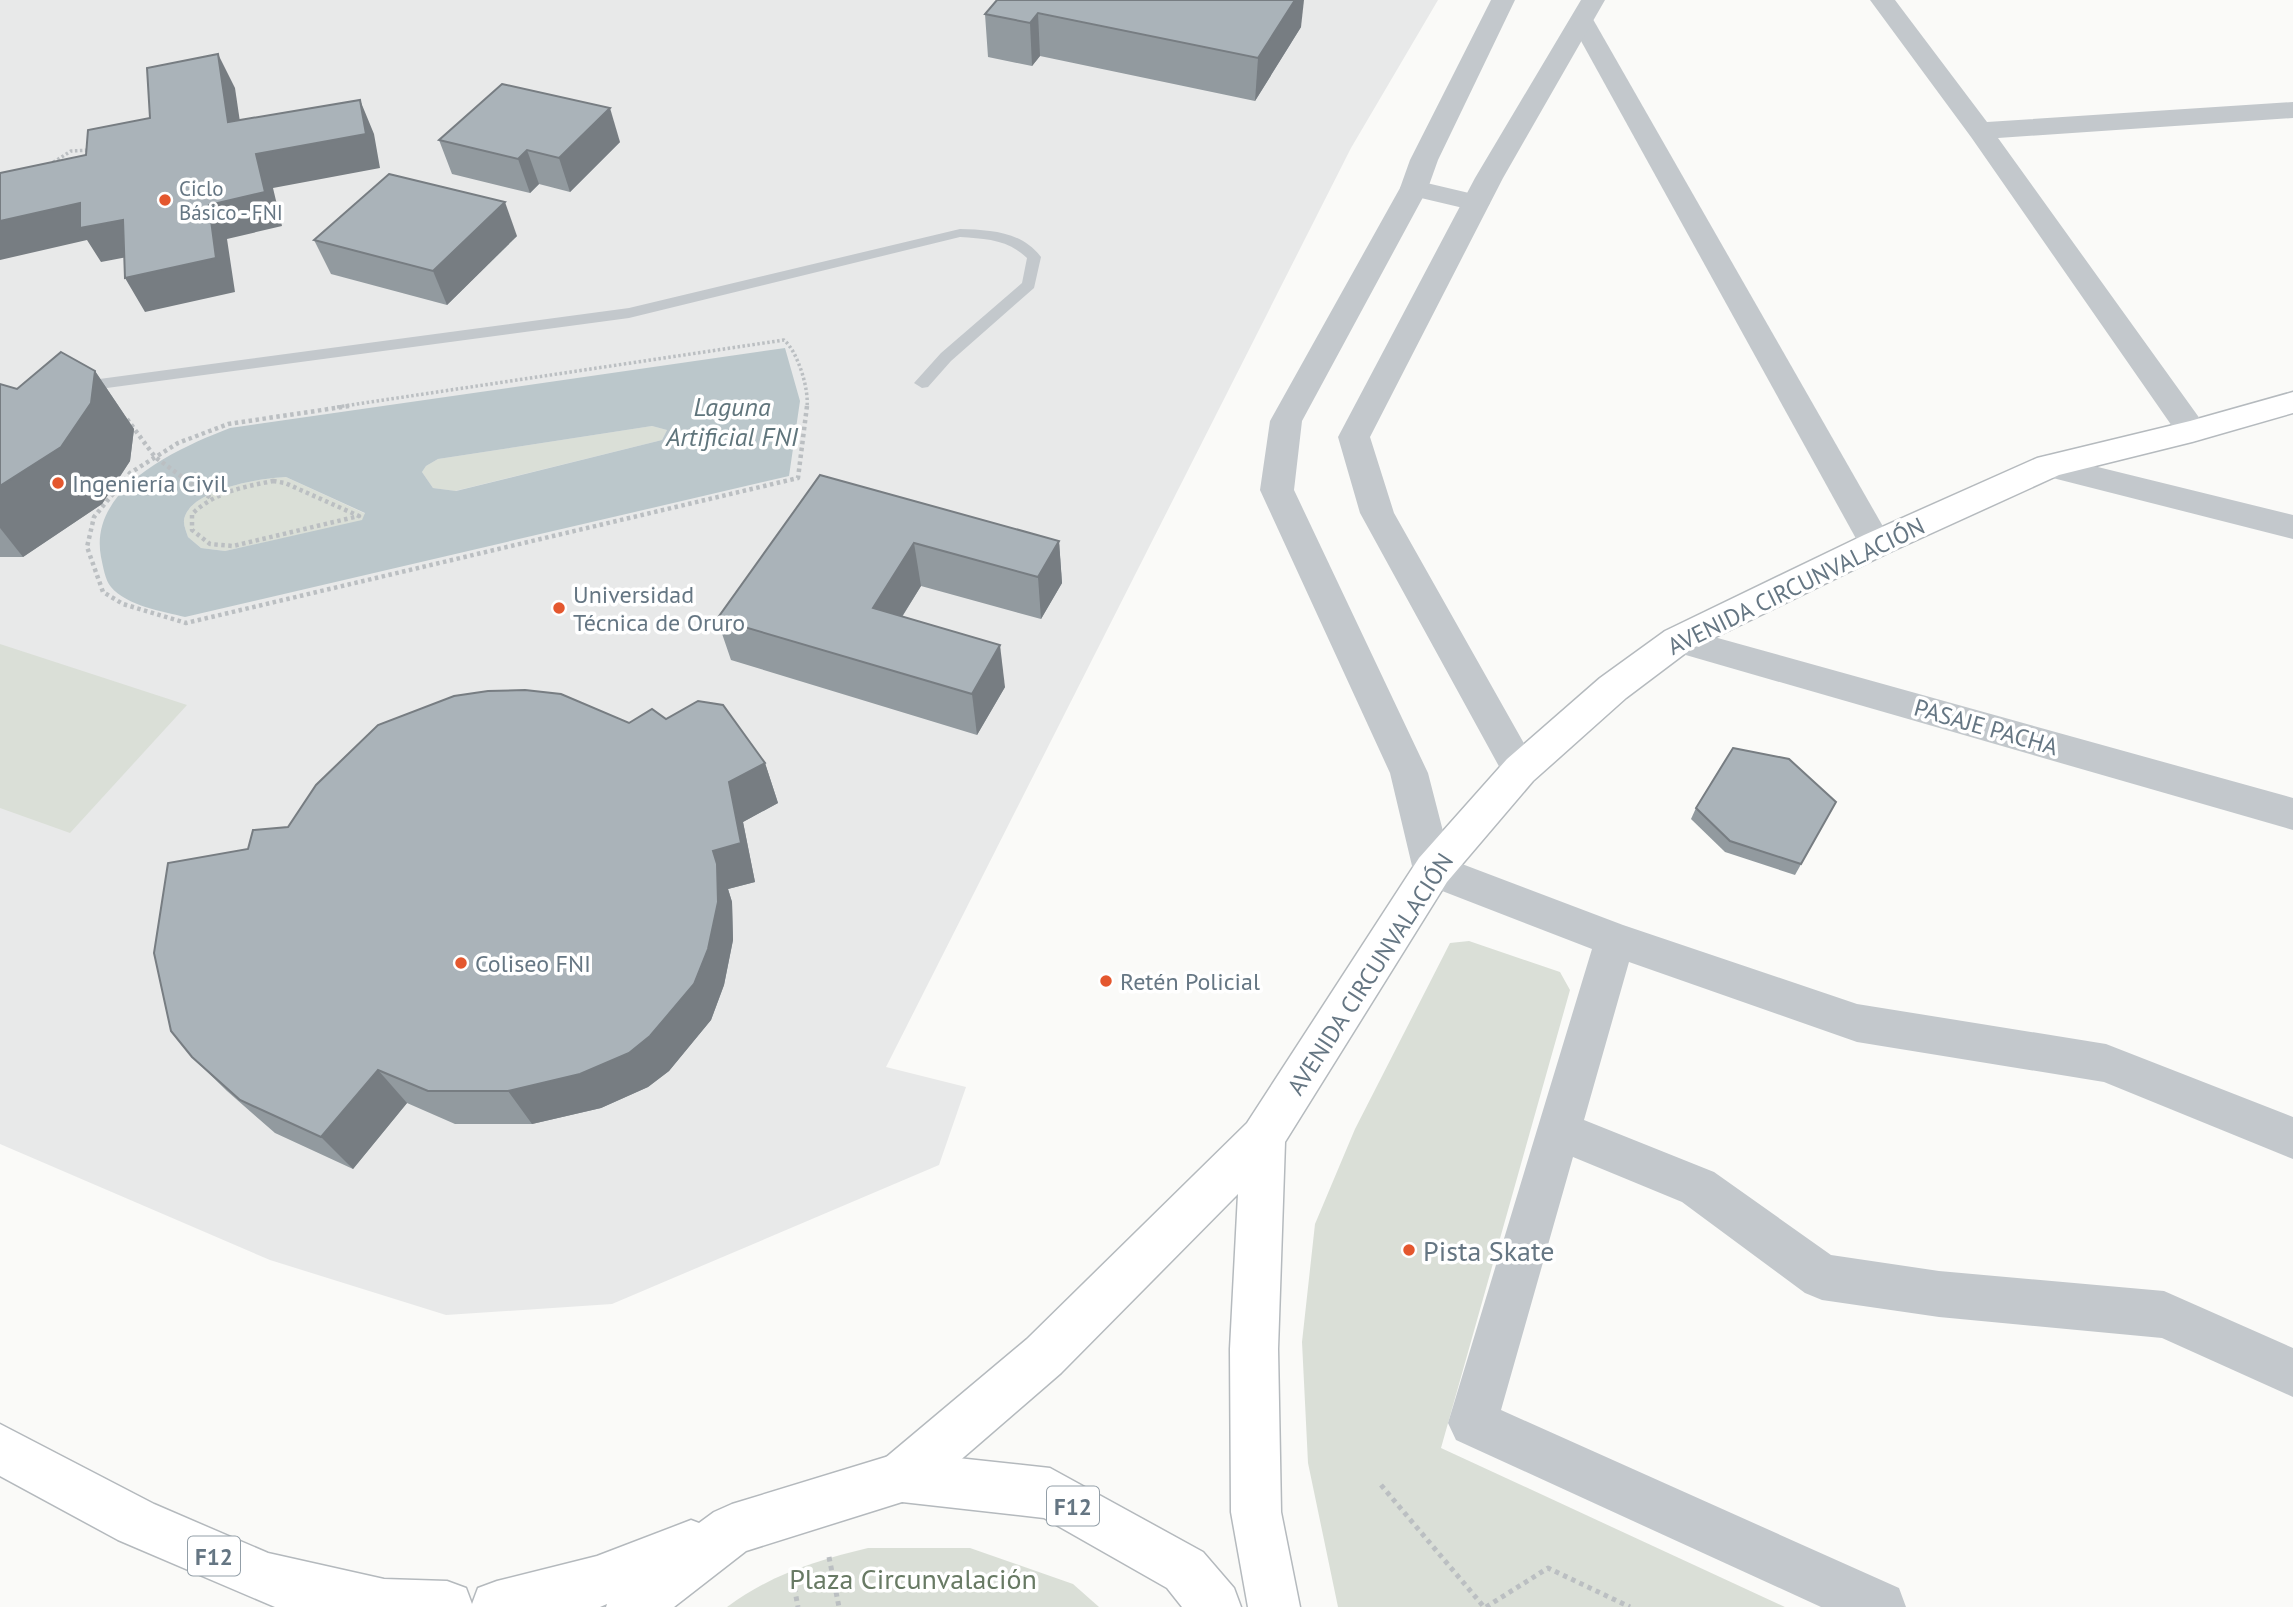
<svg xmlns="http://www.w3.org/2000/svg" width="2293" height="1607" viewBox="0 0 2293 1607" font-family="'PT Sans',sans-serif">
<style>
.built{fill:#e8e9e9}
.green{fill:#dadfd7}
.water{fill:#bbc7cb;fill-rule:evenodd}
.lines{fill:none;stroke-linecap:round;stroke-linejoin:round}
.primary-casing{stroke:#b5babe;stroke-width:3}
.trunk-casing{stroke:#b4b9bd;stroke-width:3}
.path-far2{stroke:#bbbfc2;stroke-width:3.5;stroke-dasharray:2.5 2.5;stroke-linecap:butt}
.path-far1{stroke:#bbbfc2;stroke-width:4.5;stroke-dasharray:3.5 3.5;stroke-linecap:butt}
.path{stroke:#bbbfc2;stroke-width:5;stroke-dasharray:4.5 4.5;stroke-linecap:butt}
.service{fill:#c3c8cc;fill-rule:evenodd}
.minor{fill:#c3c8cc;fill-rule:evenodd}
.tertiary{fill:#c3c8cc;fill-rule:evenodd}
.primary{fill:#fff;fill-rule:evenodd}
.trunk{fill:#fff;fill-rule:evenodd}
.wall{fill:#929a9f}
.shaded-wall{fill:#777d82}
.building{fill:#aab3b9;stroke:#777d82;stroke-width:2}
.poi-dot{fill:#e4572e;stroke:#fff;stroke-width:2.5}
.labels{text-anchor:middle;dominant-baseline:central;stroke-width:7;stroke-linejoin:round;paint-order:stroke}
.far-poi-label{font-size:21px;fill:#657683;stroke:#fff;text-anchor:start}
.shield{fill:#fff;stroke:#939fa8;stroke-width:2}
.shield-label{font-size:23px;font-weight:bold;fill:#657683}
.poi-label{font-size:24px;fill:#657683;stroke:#fff;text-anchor:start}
.street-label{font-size:24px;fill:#657683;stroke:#fff}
.water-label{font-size:26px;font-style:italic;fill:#60757c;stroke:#fff}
.near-poi-label{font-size:28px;fill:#657683;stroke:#fff;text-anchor:start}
.near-park-label{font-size:28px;fill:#687a64;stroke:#fff}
</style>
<rect width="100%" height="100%" fill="#fafaf8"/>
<path class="built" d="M0,0H1438L1351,148L886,1067L966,1087L939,1165L612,1304L446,1315L270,1260L0,1144Z"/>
<g class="green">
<path d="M652,426L667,430L662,440L455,491L433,488L422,472L426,466L438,459Z"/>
<path d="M286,477L366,514L362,521L225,551L201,548L188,537C186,530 182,523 185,516C195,489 261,478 286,477Z"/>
<path d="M0,644L187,705L70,833L0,808Z"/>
<path d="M1469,941L1560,972L1570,990L1441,1448L1785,1607H1338L1308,1463L1302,1342L1315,1224L1355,1129L1450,943Z"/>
<path d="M868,1548H970L1073,1584L1099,1607H727C770,1575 817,1560 868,1548Z"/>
</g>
<path class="water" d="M785,348L800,401L789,476L185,617C162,611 127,606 111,587C105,580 103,566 101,557C88,488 178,448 230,428ZM652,426L667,430L662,440L456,491L433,488L422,472L426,466L438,459ZM286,477L365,513L362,520L225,551L201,548L188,537C186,530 182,523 185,516C195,489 261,478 286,477Z"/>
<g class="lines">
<defs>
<path id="primary" d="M2293,392V413L2192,442L2059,475L1888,553L1691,649L1626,698L1533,781L1447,882L1285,1142L1278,1349L1281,1512L1300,1607H1248L1231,1512L1230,1349L1238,1194L1061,1373L920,1495L902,1502L884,1495L877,1477L884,1459L1027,1339L1247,1123L1419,858L1507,759L1600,678L1665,631L1864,535L2037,458L2190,421Z"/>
<path id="trunk" d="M0,1424L154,1504L268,1553L384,1579L447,1581L466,1588L472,1604L478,1588L497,1581L597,1556L691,1520L699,1523L714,1512L732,1504L902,1452L1050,1468L1203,1552L1234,1588L1241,1607H1182L1167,1588L1044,1518L902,1502L746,1551L674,1607H606L607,1604L600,1607H275L118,1540L0,1476Z"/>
</defs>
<use href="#primary" class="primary-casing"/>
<use href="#trunk" class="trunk-casing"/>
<g class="path-far2">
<path d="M49,165L71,151L92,150"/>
<path d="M337,407L784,340C798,352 809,389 807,407"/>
</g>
<g class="path-far1">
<path d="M349,406L228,424L178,443L130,473L94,517L87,547L103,592L123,604L186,623L798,478L807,406"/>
<path d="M127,419L155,457L212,499"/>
<path d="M273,481L285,483L359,516L233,546L210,544L192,530V514C215,492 243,487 273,481Z"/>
</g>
<g class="path">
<path d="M1381,1485L1484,1607"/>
<path d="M829,1557L839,1607"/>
<path d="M791,1570L798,1607"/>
<path d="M1486,1607L1548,1568L1630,1607"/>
</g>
<path class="service" d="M960,229C990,230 1021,231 1041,257L1034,288L951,361L928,387L922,388L914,383L941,353L1022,283L1027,258C1007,239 986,239 960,237L629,318L77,392L69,387L77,382L629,308Z"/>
<g class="minor">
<path d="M1870,0H1895L1987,122L2293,102V118L1998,138L2203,423L2208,431L2203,439L2192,442L2181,439L1971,137Z"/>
<path d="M1582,14L1591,16L1594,21L1893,544L1888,553L1876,556L1864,553L1859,544L1570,21L1573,16Z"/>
<path d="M1414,180L1486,197L1490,203L1486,209L1476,211L1404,194L1400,188L1404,182Z"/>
<path d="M2049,455L2293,515V539L2037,474L2033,466L2037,458Z"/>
<path d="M1678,627L2293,798V830L1665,649L1660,640L1665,631Z"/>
<path d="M1433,853L1623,925L1857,1004L2106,1044L2293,1117V1159L2104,1082L1857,1042L1629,962L1584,1120L1714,1172L1831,1255L1939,1271L2164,1291L2293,1348V1397L2162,1338L1939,1317L1822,1300L1805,1293L1682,1202L1573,1157L1501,1410L1899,1588L1906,1607H1821L1456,1440L1448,1423L1592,949L1419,882L1413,870L1419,858Z"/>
</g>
<g class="tertiary">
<path d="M1491,0H1515L1438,160L1428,188L1302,421L1294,490L1428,773L1453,870L1447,882L1433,887L1419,882L1413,870L1390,773L1260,490L1270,421L1400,188L1410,160Z"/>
<path d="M1581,0H1605L1503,178L1370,437L1394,513L1539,770L1533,781L1520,785L1507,781L1360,513L1338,437L1475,178Z"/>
</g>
<use href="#primary" class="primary"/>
<use href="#trunk" class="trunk"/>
</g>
<g class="wall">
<path d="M997,0L1301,27L1255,101L1040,56L1032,66L988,57L985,14Z"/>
<path d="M439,140L620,142L570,192L539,184L530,193L452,174Z"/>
<path d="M517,236L447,305L331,274L314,240Z"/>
<path d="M95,371L134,429L130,461L102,504L23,557H0V384L17,389Z"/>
<path d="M820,475L1059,541L1062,583L1041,619L921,586L902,617L1005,687L977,735L731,660L717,619Z"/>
<path d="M629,723L765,763L778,803L743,822L755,882L728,889L732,902L733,940L724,985L711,1020L669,1071L648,1087L601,1108L532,1124H455L407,1103L353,1169L275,1133L227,1091L192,1057L248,849L288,827Z"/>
<path d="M1836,802L1795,875L1725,852L1691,819L1696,808Z"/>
</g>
<g class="shaded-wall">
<path d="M1295,0H1304L1301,27L1255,101L1258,58Z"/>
<path d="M1038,13L1040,56L1032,66L1030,23Z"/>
<path d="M218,54L235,88L245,156L228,122Z"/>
<path d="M360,100L374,134L380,168L273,188L282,226L227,239L235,292L145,312L125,278L209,205L256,154Z"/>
<path d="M610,108L620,142L570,192L559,158Z"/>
<path d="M527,150L539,184L530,193L518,159Z"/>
<path d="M505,202L517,236L447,305L433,271Z"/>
<path d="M80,203L123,220L143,254L101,262L87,240L0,260V221Z"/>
<path d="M95,371L134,429L130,461L102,504L23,557L0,528V486Z"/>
<path d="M1059,541L1062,583L1041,619L1038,577Z"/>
<path d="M914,543L921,586L881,650L873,608Z"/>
<path d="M1000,645L1005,687L977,735L972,694Z"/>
<path d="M765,763L778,803L743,822L755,882L728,889L732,902L733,940L724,985L711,1020L669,1071L648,1087L601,1108L532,1124L508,1091L713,851L729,782Z"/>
<path d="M378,1070L407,1103L353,1169L321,1137Z"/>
</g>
<g class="building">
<path d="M997,0H1295L1258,58L1038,13L1030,23L985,14Z"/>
<path d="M218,54L228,122L360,100L366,134L256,154L265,192L209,205L216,258L125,278L123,220L80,228V203L0,221V173L86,155L88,130L150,118L147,68Z"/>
<path d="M502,84L610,108L559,158L527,150L518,159L439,140Z"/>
<path d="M389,174L505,202L433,271L314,240Z"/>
<path d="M61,352L95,371L91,403L61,447L0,486V384L17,389Z"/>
<path d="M820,475L1059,541L1038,577L914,543L873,608L1000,645L972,694L717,619Z"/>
<path d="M525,690L561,694L629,723L652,709L666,719L698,701L723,705L765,763L729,782L741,843L713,851L717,864L718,902L708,949L694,984L650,1036L629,1053L580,1074L508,1091H428L378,1070L321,1137L240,1100L192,1057L171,1031L154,953L168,863L248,849L253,830L288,827L316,785L378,725L454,696L488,691Z"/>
<path d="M1733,748L1789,759L1836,802L1801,864L1730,841L1696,808Z"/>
</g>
<g class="poi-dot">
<circle cx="165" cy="200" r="7"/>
<circle cx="58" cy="483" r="7"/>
<circle cx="559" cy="608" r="7"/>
<circle cx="461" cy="963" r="7"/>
<circle cx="1106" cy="981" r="7"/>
<circle cx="1409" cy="1250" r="7"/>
</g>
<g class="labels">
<g class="far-poi-label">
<text x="179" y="188">Ciclo<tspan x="179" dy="24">Básico - FNI</tspan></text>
</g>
<g class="shield">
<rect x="1047" y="1486.5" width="52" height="39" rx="5"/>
<rect x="188" y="1536.5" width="52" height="39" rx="5"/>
</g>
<g class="shield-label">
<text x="1073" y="1506">F12</text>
<text x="214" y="1556">F12</text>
</g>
<g class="poi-label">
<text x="72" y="483">Ingeniería Civil</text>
<text x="573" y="594">Universidad<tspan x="573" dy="28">Técnica de Oruro</tspan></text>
<text x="475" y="963">Coliseo FNI</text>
<text x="1120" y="981">Retén Policial</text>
</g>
<g class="street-label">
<text transform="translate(1796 586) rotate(-26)">AVENIDA CIRCUNVALACIÓN</text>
<text transform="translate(1986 727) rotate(16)">PASAJE PACHA</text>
<text transform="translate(1370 974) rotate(-57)">AVENIDA CIRCUNVALACIÓN</text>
</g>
<g class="water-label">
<text x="732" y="406">Laguna<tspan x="732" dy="30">Artificial FNI</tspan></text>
</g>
<g class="near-poi-label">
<text x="1423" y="1250">Pista Skate</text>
</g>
<g class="near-park-label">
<text x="913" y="1578">Plaza Circunvalación</text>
</g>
</g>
</svg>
